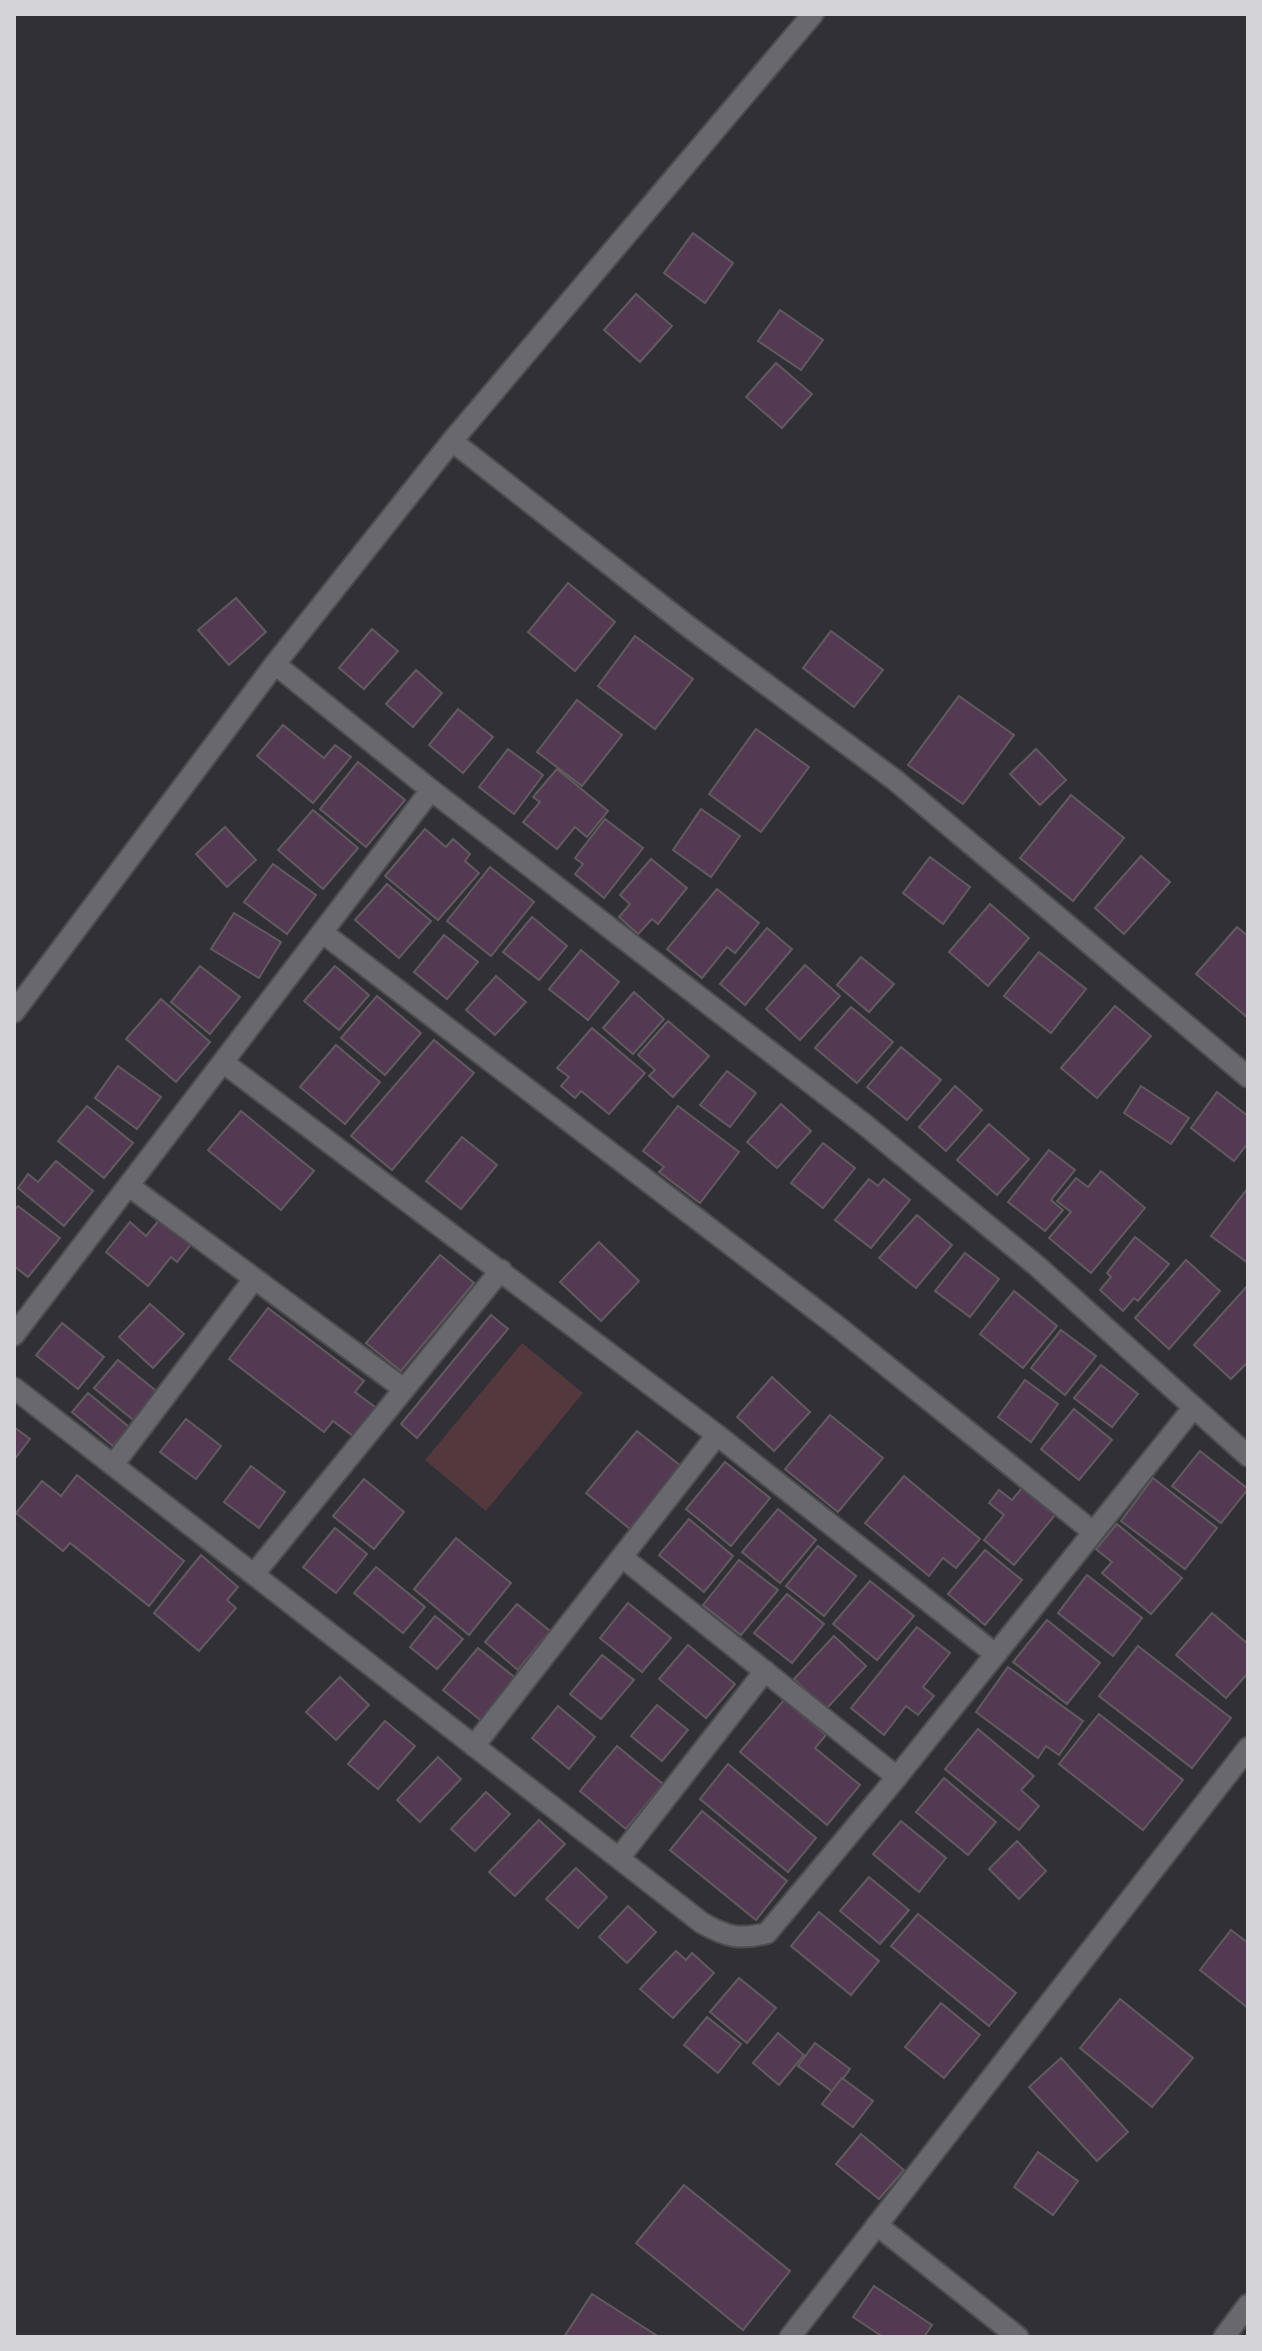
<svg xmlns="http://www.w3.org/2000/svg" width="1262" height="2351" viewBox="0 0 1262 2351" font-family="'Roboto Condensed',sans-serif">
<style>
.green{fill:#53383e}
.building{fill:#533951;stroke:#615b60;stroke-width:2}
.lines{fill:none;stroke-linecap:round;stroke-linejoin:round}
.street-casing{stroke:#4d4d51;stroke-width:24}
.secondary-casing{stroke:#4d4d51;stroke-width:24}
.street{stroke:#69686e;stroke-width:20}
.secondary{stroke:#69686e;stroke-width:20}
</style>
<rect width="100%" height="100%" fill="#313036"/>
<path class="green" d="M522,1343L583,1393L486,1511L425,1460Z"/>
<g class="building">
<path d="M693,233L733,263L705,303L664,273Z"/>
<path d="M636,294L672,326L640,362L604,330Z"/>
<path d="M780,310L823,340L801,370L758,341Z"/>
<path d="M776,363L812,394L782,428L746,397Z"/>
<path d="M568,583L615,622L575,671L528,632Z"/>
<path d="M236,598L266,632L229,665L198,630Z"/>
<path d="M372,629L398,651L364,689L339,668Z"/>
<path d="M831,631L883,670L854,707L803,668Z"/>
<path d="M635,636L693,679L655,729L598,686Z"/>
<path d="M416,670L442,693L413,727L386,704Z"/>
<path d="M959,696L1014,735L963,804L908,765Z"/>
<path d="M577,700L622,735L582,786L537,752Z"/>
<path d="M458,709L493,737L463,773L429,745Z"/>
<path d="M283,725L324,758L335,745L351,757L313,803L257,756Z"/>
<path d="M756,729L809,767L761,832L709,794Z"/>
<path d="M508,749L543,775L514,814L479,787Z"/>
<path d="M1036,749L1066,780L1040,805L1010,774Z"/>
<path d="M358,762L405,800L366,847L320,809Z"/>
<path d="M557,769L608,811L587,837L575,827L557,849L523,822L540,802L533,797Z"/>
<path d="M1071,795L1124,838L1073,901L1020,858Z"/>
<path d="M701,809L740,836L711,877L673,850Z"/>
<path d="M313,810L358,848L323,889L278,850Z"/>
<path d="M605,819L643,848L604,898L575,874L583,864L575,858Z"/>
<path d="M225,827L256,860L227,887L196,854Z"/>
<path d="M425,829L446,847L453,839L470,854L465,861L479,873L438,920L385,876Z"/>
<path d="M1141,856L1170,882L1124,934L1095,908Z"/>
<path d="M930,857L970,887L943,924L903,893Z"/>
<path d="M651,859L687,888L658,924L652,919L638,934L619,917L630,904L620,895Z"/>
<path d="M273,864L316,895L287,934L244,902Z"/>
<path d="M490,867L534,902L491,956L447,921Z"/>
<path d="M387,884L431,921L399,958L355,920Z"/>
<path d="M717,889L759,923L735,953L727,947L702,978L667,949Z"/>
<path d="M990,904L1029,938L988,986L949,952Z"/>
<path d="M234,913L281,942L259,978L211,949Z"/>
<path d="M532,917L567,946L539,980L503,952Z"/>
<path d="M1237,927L1248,936V1018L1196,974Z"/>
<path d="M767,928L792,949L745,1005L720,984Z"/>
<path d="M444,935L478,962L447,999L414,972Z"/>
<path d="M581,950L619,982L588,1020L549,989Z"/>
<path d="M1039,952L1086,989L1051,1033L1004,996Z"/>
<path d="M861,957L894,984L869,1012L837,985Z"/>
<path d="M805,965L840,996L800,1040L766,1009Z"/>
<path d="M200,966L240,997L210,1034L171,1002Z"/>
<path d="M335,966L369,995L339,1030L304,1001Z"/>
<path d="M496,976L526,1002L495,1035L466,1010Z"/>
<path d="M634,992L664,1019L633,1054L603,1028Z"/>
<path d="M377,996L421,1033L385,1075L341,1038Z"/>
<path d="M161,999L210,1042L176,1082L126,1039Z"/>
<path d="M1115,1006L1151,1036L1097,1098L1061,1068Z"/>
<path d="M851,1007L893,1042L857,1083L815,1048Z"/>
<path d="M668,1021L709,1056L673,1097L649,1076L655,1070L638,1055Z"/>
<path d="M592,1028L645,1073L609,1114L581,1091L575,1098L561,1086L569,1077L557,1068Z"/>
<path d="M434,1040L474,1073L392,1170L351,1136Z"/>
<path d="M336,1045L380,1082L345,1124L300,1087Z"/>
<path d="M901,1047L941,1080L907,1120L867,1087Z"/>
<path d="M118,1066L161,1097L137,1129L95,1098Z"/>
<path d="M727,1071L756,1093L730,1127L700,1105Z"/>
<path d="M955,1086L982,1110L946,1151L919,1127Z"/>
<path d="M1141,1086L1189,1118L1171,1144L1124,1113Z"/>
<path d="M1217,1092L1248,1116V1143L1234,1161L1191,1128Z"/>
<path d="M781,1104L811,1131L777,1168L747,1142Z"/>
<path d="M87,1106L133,1143L104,1178L58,1141Z"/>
<path d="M678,1106L739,1152L700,1203L659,1172L664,1167L643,1151Z"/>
<path d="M241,1111L314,1171L281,1210L208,1150Z"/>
<path d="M989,1124L1029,1159L997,1195L957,1160Z"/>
<path d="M462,1137L497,1165L461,1209L426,1181Z"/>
<path d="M823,1143L855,1168L823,1208L791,1183Z"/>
<path d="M1049,1150L1075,1170L1051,1200L1063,1210L1045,1231L1008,1202Z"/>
<path d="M56,1161L93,1191L64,1226L18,1188L28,1174L38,1182Z"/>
<path d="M1101,1171L1145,1208L1091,1273L1049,1238L1071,1212L1057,1201L1076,1178L1088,1187Z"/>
<path d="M869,1179L878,1186L884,1179L910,1200L871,1248L835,1220Z"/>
<path d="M1248,1188V1263L1211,1236Z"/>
<path d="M18,1206L60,1238L28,1277L14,1266V1210Z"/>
<path d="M917,1215L952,1245L916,1288L879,1258Z"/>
<path d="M161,1218L192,1243L177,1262L171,1257L148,1286L106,1252L130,1222L146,1236Z"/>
<path d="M1135,1237L1169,1264L1138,1301L1134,1298L1123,1311L1100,1290L1111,1277L1107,1273Z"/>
<path d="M599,1242L639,1281L601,1321L560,1282Z"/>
<path d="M965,1253L999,1279L970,1317L935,1291Z"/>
<path d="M440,1255L474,1283L401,1371L366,1343Z"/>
<path d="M1186,1260L1220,1291L1169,1349L1135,1318Z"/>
<path d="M1248,1285V1362L1231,1379L1194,1345Z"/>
<path d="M1014,1291L1057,1326L1023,1368L980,1334Z"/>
<path d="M150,1304L184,1334L153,1368L119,1337Z"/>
<path d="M268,1308L364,1381L355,1392L379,1410L357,1439L333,1421L324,1432L229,1359Z"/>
<path d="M491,1315L508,1329L417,1438L401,1424Z"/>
<path d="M62,1323L104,1357L78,1389L36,1355Z"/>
<path d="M1061,1330L1096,1356L1065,1395L1031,1368Z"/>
<path d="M118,1360L160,1394L137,1423L94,1388Z"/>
<path d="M1101,1365L1138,1394L1112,1427L1074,1398Z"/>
<path d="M772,1377L810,1412L774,1451L737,1417Z"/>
<path d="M1025,1380L1058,1404L1031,1442L998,1417Z"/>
<path d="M88,1393L129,1427L113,1446L72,1412Z"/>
<path d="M1074,1409L1112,1440L1079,1480L1041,1449Z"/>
<path d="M830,1415L883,1458L838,1512L785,1469Z"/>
<path d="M186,1419L221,1446L196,1479L160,1452Z"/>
<path d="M14,1427L30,1439L14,1460Z"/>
<path d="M637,1431L682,1467L630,1529L586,1493Z"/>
<path d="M1200,1451L1248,1489L1221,1523L1172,1486Z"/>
<path d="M725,1462L770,1498L731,1546L686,1509Z"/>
<path d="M251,1466L285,1492L259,1528L224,1502Z"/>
<path d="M77,1475L184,1561L149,1606L70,1543L63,1551L16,1513L42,1481L61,1496Z"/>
<path d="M904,1476L980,1539L956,1568L943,1558L929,1576L865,1523Z"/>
<path d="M1153,1478L1217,1528L1185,1569L1121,1521Z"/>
<path d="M364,1479L404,1512L374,1549L333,1516Z"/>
<path d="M1022,1488L1055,1515L1014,1565L984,1540L1004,1515L989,1503L999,1490L1012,1500Z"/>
<path d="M778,1509L816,1540L780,1583L742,1552Z"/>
<path d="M689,1519L733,1556L704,1592L659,1555Z"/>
<path d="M1117,1524L1182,1578L1151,1614L1102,1573L1112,1562L1096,1549Z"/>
<path d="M335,1528L367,1554L336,1593L303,1567Z"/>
<path d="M456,1538L511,1583L469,1635L414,1589Z"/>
<path d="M818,1546L856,1576L824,1616L786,1586Z"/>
<path d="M985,1550L1022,1580L985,1625L948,1594Z"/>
<path d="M201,1555L238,1587L227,1600L236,1608L199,1651L154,1613Z"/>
<path d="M739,1560L778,1590L741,1635L703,1605Z"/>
<path d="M376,1567L425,1607L403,1633L354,1593Z"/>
<path d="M1087,1575L1142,1618L1113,1656L1058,1613Z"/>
<path d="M870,1581L914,1616L877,1660L833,1624Z"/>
<path d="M787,1594L824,1624L792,1663L754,1633Z"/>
<path d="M628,1603L671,1638L642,1672L600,1638Z"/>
<path d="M517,1604L550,1631L518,1670L485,1642Z"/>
<path d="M1212,1613L1248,1644V1673L1226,1698L1176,1655Z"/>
<path d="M435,1616L463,1639L437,1669L410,1647Z"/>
<path d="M1047,1620L1100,1663L1067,1704L1013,1662Z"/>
<path d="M917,1627L950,1653L923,1687L934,1696L918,1715L906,1706L884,1735L851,1708Z"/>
<path d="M834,1636L866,1666L826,1709L794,1679Z"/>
<path d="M688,1645L735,1684L706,1718L659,1679Z"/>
<path d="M1138,1646L1231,1718L1192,1768L1099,1696Z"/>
<path d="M478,1648L518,1680L483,1722L443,1690Z"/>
<path d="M602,1655L634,1680L601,1719L570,1694Z"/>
<path d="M1008,1667L1083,1721L1059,1755L1046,1746L1038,1758L976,1712Z"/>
<path d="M340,1677L369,1705L336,1740L306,1712Z"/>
<path d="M784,1700L826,1735L815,1748L860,1785L827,1825L740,1752Z"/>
<path d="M657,1705L688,1730L662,1761L631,1736Z"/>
<path d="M558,1706L595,1737L569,1769L532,1738Z"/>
<path d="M1099,1714L1183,1780L1143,1830L1059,1764Z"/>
<path d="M385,1721L415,1746L378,1789L348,1764Z"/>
<path d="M978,1729L1034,1776L1021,1790L1039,1806L1019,1830L945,1769Z"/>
<path d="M617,1746L663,1784L626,1829L580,1791Z"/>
<path d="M438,1757L461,1779L420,1822L397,1800Z"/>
<path d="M728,1764L816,1838L788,1872L700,1799Z"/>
<path d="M944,1778L996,1822L968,1855L916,1812Z"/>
<path d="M486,1792L510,1814L475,1851L451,1829Z"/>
<path d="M702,1811L787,1881L756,1920L670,1850Z"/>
<path d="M539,1820L565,1844L515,1896L489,1872Z"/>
<path d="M901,1821L946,1858L919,1892L873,1854Z"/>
<path d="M1017,1841L1046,1871L1019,1899L989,1869Z"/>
<path d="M576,1868L607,1897L578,1928L546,1899Z"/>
<path d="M869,1877L909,1910L880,1944L840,1911Z"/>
<path d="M628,1906L656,1932L627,1963L599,1937Z"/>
<path d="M819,1912L879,1961L851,1995L791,1946Z"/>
<path d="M918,1914L1016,1993L989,2026L891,1946Z"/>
<path d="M1231,1930L1248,1943V2008L1200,1970Z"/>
<path d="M676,1951L686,1960L692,1953L714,1973L673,2018L640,1989Z"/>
<path d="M739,1978L776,2008L747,2043L710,2012Z"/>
<path d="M1120,1999L1193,2058L1152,2107L1080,2048Z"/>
<path d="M941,2003L980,2035L944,2078L905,2047Z"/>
<path d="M707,2017L741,2044L718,2073L684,2045Z"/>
<path d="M778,2033L804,2055L779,2085L753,2063Z"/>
<path d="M815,2043L850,2069L833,2092L798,2066Z"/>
<path d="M1061,2058L1128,2132L1097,2161L1029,2087Z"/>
<path d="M842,2078L873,2101L853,2127L822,2104Z"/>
<path d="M861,2134L904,2170L879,2199L836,2164Z"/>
<path d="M1038,2152L1078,2181L1053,2215L1014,2187Z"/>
<path d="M684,2185L790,2271L743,2330L636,2243Z"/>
<path d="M874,2286L932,2325L924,2337H883L853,2317Z"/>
<path d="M592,2294L659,2337H564Z"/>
</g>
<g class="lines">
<defs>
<g id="street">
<path d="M452,441L689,627L895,780L1248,1077"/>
<path d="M275,664L431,790L864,1124L1037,1266L1248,1456"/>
<path d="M323,933L837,1326L1092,1531"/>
<path d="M224,1063L717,1435L994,1653"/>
<path d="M129,1186L404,1389"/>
<path d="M14,1335L431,790"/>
<path d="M14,1388L702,1923C727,1937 739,1940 767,1933L897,1777L1194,1407"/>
<path d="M113,1465L254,1279"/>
<path d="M622,1557L897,1777"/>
<path d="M254,1574L501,1270"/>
<path d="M474,1746L717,1435"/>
<path d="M619,1858L765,1671"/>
<path d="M877,2225L1018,2337"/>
<path d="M790,2337L1248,1748"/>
<path d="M1224,2337L1248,2305"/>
</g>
<path id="secondary" d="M14,1012L275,664L452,441L813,14"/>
</defs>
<use href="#street" class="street-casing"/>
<use href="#secondary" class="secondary-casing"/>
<use href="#street" class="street"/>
<use href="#secondary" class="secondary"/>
</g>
<rect width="1262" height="2351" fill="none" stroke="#d4d4d8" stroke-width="32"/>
</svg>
